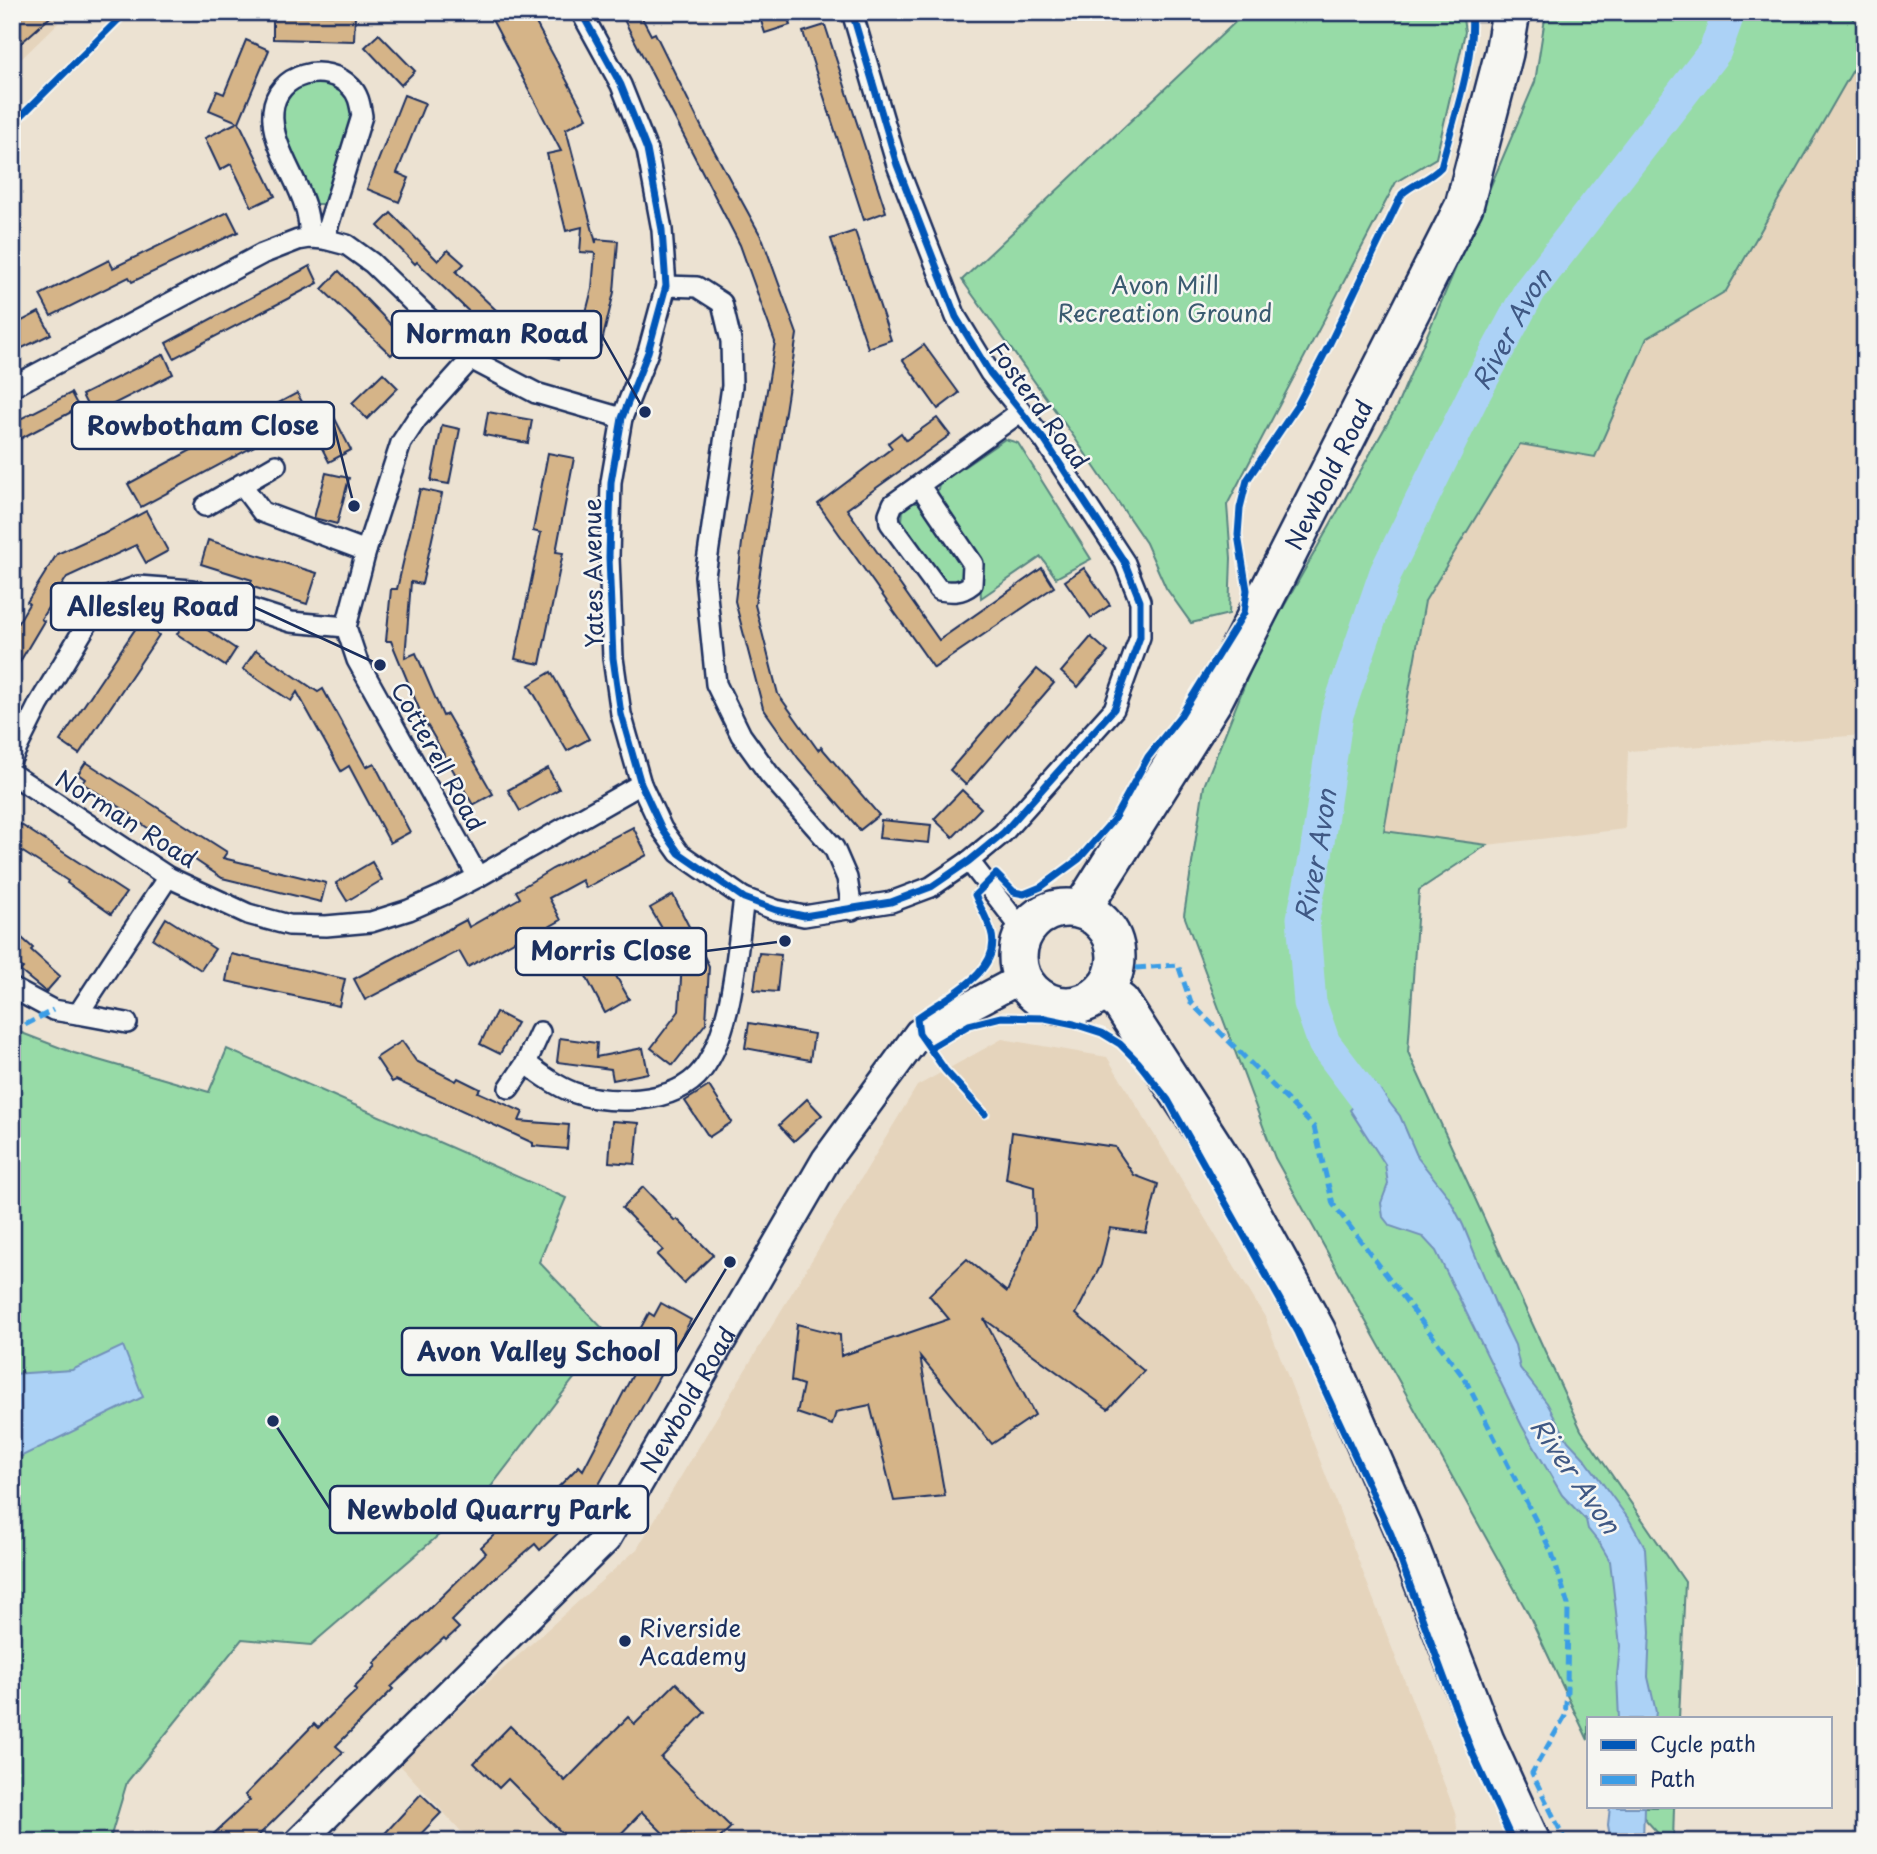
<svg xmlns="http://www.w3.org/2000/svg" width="1877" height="1854" viewBox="0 0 1877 1854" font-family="'Playpen Sans',sans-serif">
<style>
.built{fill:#e5d4bc}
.green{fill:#97dba7;stroke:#598582;stroke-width:2}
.water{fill:#acd2f6;stroke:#7291b9;stroke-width:2}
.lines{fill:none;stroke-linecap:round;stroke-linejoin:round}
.river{stroke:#acd2f6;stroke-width:33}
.building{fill:#d5b488;stroke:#1b2f5e;stroke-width:2}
.street-casing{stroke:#1b2f5e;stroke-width:24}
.secondary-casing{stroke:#1b2f5e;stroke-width:33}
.highway-casing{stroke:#1b2f5e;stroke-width:42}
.street{stroke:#f6f6f2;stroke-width:19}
.secondary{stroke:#f6f6f2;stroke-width:28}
.highway{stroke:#f6f6f2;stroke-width:37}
.quiet{stroke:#3b9de6;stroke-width:5;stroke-dasharray:10 5;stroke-linecap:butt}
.cycleway-casing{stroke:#f6f6f2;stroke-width:11}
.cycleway{stroke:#0057b8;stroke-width:7}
.poi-dot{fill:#1b2f5e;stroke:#f6f6f2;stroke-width:2.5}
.labels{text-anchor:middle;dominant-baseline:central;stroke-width:5;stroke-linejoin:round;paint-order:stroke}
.park-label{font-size:24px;fill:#3a5a70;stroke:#f6f6f2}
.street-label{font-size:24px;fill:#1b2f5e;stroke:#f6f6f2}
.poi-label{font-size:24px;fill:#1b2f5e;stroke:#f6f6f2;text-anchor:start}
.water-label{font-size:26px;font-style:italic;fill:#3f5884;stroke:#f6f6f2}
.leader{fill:none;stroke:#1b2f5e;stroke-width:2.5}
.callout-dot{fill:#1b2f5e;stroke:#f6f6f2;stroke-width:2.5}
.callout{fill:#f6f6f2;stroke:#1b2f5e;stroke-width:2.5}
.callout-label{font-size:26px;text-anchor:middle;font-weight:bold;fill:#1b2f5e}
</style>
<rect width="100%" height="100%" fill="#ece2d2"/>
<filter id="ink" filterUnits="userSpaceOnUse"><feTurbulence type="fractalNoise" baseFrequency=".0143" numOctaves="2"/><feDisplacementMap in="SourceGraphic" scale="14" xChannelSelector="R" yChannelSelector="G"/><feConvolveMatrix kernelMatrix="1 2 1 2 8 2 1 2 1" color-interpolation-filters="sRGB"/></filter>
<g filter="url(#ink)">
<g class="built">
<path d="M12,12H52L58,23L12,68Z"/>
<path d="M1855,66L1865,70V735L1628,751L1625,829L1487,845L1384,831L1425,601L1520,444L1595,457L1647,338L1726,291Z"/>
<path d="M1002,1039L1107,1057L1265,1317L1455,1812L1459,1842H471L398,1763L637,1549L917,1086Z"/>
</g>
<g class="green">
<path d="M1246,12H1462L1465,32L1436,158L1396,182L1227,505L1231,558L1229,614L1191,623L1166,588L1146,543L1074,437L962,280Z"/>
<path d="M1546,12H1847L1865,33V49L1726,291L1647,338L1595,457L1520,444L1425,601L1384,831L1487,845L1419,890L1408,1052L1581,1430L1685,1582L1679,1719H1588V1740L1529,1615L1275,1158L1184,915L1204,786L1257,654L1396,408L1535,82Z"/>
<path d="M320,82C334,87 348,94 353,109C358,125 330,185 323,204H315L281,124L280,104L300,85Z"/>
<path d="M1005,439L1018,443L1091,559L1056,578L1041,557L981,598L979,558L936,498L939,484Z"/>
<path d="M911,503H920L966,568L964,579L959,584L945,582L902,520L903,511Z"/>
<path d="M14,1030L74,1053L209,1092L227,1049L566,1198L539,1262L608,1334L483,1497L311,1645L242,1639L127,1782L109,1842H12V1031Z"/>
<path d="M1634,1807H1674L1673,1842H1666Z"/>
</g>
<g class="water">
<path d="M1374,1083L1400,1116L1418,1158L1448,1196L1463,1225L1497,1308L1515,1345L1520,1368L1547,1403L1568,1441L1584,1458L1630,1521L1645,1548L1650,1632L1648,1677L1656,1712L1655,1719H1619L1617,1676L1620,1646L1610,1561L1600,1544L1588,1529L1586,1520L1562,1495L1522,1426L1436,1251L1423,1237L1390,1226L1383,1217L1381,1203L1388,1184L1385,1164L1350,1110Z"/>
<path d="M123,1346L143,1397L12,1461V1374L72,1370Z"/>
<path d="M1610,1807H1644L1643,1842H1611L1608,1825Z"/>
</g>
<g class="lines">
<path class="river" id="s1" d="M1388,1132L1367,1100L1324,1043L1310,1003L1303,918L1316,855L1337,714L1386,572L1473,396L1530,290L1715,51L1729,12"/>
</g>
<g class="building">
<path d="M12,12H56L12,51Z"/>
<path d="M488,12H530L587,118L566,129L596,243V239L618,241L614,292L600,350L578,344L592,289L595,253L580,252L582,227L566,231L547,154L561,151Z"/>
<path d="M620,12H639L651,35L655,33L705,134L763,240L797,334L755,605L778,694L818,750L821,747L879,815L860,830L798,758L763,708L735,601L743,535L775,342L740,245Z"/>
<path d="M758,12H786L790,25L765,33Z"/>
<path d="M273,13L355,15L354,41L273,39Z"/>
<path d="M825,25L886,212L864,220L803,32Z"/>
<path d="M379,34L415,71L401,85L365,47Z"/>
<path d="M246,40L269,50L239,122L275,196L252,207L231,164L220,170L205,138L238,122L209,110L217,91L224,94Z"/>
<path d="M404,95L425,103L397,173L409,178L399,202L367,189Z"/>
<path d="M228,212L238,232L132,282L129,277L51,316L40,295L109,260L113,268Z"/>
<path d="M391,213L438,261L448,250L464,264L456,272L515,328L564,340L559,359L504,345L417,262L415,264L378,226Z"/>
<path d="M855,231L891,340L868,348L831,239Z"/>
<path d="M310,266L318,283L174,358L166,343Z"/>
<path d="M339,271L406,340L391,355L322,289Z"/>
<path d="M39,312L51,334L12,353V326Z"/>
<path d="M924,345L959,393L938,409L903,360Z"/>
<path d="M164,354L173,374L92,415L82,395Z"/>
<path d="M383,373L398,388L367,419L352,403Z"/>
<path d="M71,393L79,408L12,443V423Z"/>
<path d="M297,393L310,416L141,507L128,484Z"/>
<path d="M330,409L351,450L329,462L308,421Z"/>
<path d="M488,412L532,420L528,443L484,435Z"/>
<path d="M937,418L950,435L847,509L939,640L1042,568L1054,587L934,668L818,504L892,448L888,443L901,433L906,440Z"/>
<path d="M442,425L460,429L449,484L431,481Z"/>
<path d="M548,453L574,458L556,552L563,553L540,664L515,659L541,533L533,531Z"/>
<path d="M326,473L349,478L337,524L314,518Z"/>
<path d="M420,489L442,494L422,584L411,582L405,658L416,653L443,716L447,714L493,794L473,805L422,716L391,641H386L391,589H397Z"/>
<path d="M146,511L168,551L146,563L136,545L67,577L41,619L44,621L12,675V633L29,604L27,602L57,554L101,534L102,535Z"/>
<path d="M208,540L317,573L307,604L250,586L252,580L201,564Z"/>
<path d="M1084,568L1110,605L1091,618L1065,581Z"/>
<path d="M188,617L236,649L225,666L177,634Z"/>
<path d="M140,622L159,635L79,754L60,741Z"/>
<path d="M1091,637L1108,652L1078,687L1061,672Z"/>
<path d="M256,650L318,692L323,689L366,767L374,763L410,832L390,843L349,766L341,771L297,692L291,701L243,669Z"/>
<path d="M1037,669L1054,683L966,785L950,770Z"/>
<path d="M551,672L589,739L567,751L529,685Z"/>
<path d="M86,762L227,852L223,858L326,883L321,902L222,878L130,816L131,814L82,783L85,779L78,774Z"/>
<path d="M548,768L559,789L520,811L508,790Z"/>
<path d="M962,790L981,808L953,837L934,819Z"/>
<path d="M12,819L126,893L111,914L67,883L68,881L12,845Z"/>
<path d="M881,820L931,825L929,843L879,838Z"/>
<path d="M633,827L647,855L586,888L582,880L549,898L561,920L540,932L537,928L468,967L459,951L365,1000L354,979L466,920L469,927L520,898L516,891L552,869Z"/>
<path d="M372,862L382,880L347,901L336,883Z"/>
<path d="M673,895L709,966L706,1023L673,1065L651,1048L679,1011L682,962L650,908Z"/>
<path d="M166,918L215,949L201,970L153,939Z"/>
<path d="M12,929L33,948L31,950L60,976L46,992L20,971L23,968L12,959Z"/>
<path d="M598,944L629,999L605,1013L576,957Z"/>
<path d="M759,953L781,955L777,992L754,990Z"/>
<path d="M231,954L345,979L339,1006L226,981Z"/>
<path d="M496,1012L517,1023L500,1054L480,1044Z"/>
<path d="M749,1023L814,1034L810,1060L745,1048Z"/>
<path d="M560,1038L597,1043L596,1057L643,1048L648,1073L613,1080L611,1069L557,1062Z"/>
<path d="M402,1041L416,1061L456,1081L458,1078L480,1089L478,1092L523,1112L519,1121L569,1125L567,1149L533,1146V1143L396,1080L392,1082L376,1058Z"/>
<path d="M709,1086L732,1122L709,1137L685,1101Z"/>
<path d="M807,1099L822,1115L794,1141L779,1125Z"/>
<path d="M612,1121L639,1123L635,1164L609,1162Z"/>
<path d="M1012,1132L1115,1147L1134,1175L1158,1184L1146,1233L1110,1228L1101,1265L1076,1314L1144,1371L1108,1409L984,1319L1035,1415L992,1444L920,1356L945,1496L894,1501L870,1405L836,1412L832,1425L797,1413L803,1385L791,1381L797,1324L840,1335L841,1356L949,1319L929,1295L967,1259L1007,1292L1035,1226L1034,1187L1006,1179Z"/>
<path d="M643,1187L675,1221L677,1219L713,1255L684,1283L657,1255L663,1250L622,1208Z"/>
<path d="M661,1303L691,1320L587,1506L540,1550L535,1544L493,1580L452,1621L459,1628L446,1640L444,1638L391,1687L393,1689L336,1746L343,1752L252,1842H205L250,1800L245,1795L314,1724L318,1728L357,1690L354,1688L376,1666L374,1663L486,1553L481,1547L522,1509L529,1517L579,1466L583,1470L652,1338L639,1331L649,1313L654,1316Z"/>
<path d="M676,1683L705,1712L661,1758L731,1827L716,1842H672L642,1812L613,1842H571L508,1779L499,1788L474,1763L510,1726L565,1781L628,1717L635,1724Z"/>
<path d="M421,1794L441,1813L413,1842H377Z"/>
</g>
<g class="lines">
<defs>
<g id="street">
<path d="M581,12L621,85L647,150L662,230L666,286L648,352L622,418L611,482L609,557L613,658L621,714L641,784L662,829L679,853L744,898L776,910L804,916L891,902L931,887L969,861L1003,833L1114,709L1140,637V601L1125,563L1045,441L990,373L956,317L897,165L852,12"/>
<path d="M310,238C309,228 309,217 305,206C296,176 270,143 273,111C276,73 326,61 351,87C359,95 360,105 362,116L324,239"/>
<path d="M666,286L697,287L722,303L731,341L732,386L705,576L716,684L741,735L769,774L834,848L847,878L852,910"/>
<path d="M471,359L416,420L401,443L366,551L346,627L357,660L478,877"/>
<path d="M12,387L262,254L298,240L310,238L324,239L347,245L372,263L471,359L536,393L622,418"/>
<path d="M241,484L262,512L366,551"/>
<path d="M920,486L973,564L972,584C961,593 952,592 939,590L890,523L889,514L893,504L1020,412"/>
<path d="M205,506L276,465"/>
<path d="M12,758L39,704L102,599L138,586L192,590L291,622L346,627"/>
<path d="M12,774L168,877L248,914L289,925L326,926L371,922L409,910L443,895L478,877L641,784"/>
<path d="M969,861L1024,932"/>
<path d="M12,988L53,1010L78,1014L168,877"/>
<path d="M78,1014L127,1023"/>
<path d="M526,1063C561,1091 583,1101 628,1100C652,1099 679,1094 697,1076C733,1039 737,948 744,898"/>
<path d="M509,1088L526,1063L540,1032"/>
</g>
<g id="secondary">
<path id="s2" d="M299,1842L606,1539L826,1160L919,1033L1022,978"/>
</g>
<g id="highway">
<circle cx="1067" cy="957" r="49"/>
<path id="s3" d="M1082,909L1214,699L1464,206L1504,53L1511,12"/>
<path d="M1104,990L1121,1003L1228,1169L1316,1330L1404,1532L1485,1741L1531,1842"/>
</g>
</defs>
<use href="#street" class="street-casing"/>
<use href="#secondary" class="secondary-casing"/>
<use href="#highway" class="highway-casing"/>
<use href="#street" class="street"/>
<use href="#secondary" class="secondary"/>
<use href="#highway" class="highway"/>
<g class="quiet">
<path d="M1136,968L1178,965L1191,1003L1314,1127L1333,1204L1465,1379L1552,1553L1568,1605L1567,1691L1565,1716L1532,1773L1566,1842"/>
<path d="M12,1032L53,1010"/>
</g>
<defs>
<g id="cycleway">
<path d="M581,12L621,85L647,150L662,230L666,286L648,352L622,418L611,482L609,557L613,658L621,714L641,784L662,829L679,853L744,898L776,910L804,916L891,902L931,887L969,861L1003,833L1114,709L1140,637V601L1125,563L1045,441L990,373L956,317L897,165L852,12"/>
<path d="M12,125L126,12"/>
<path d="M930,1048L969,1025L1001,1017L1045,1018L1074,1024L1102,1033L1120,1044L1138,1062L1168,1100L1298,1332L1391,1534L1471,1750L1513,1842"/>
<path d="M985,1114L945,1070L919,1033L917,1018C944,998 1004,972 991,931C987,918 980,907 975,895L996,874L1014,892L1024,894L1041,887L1079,859L1114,819L1148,757L1181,715L1244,613L1247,590L1238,535L1240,508L1247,480L1297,406L1327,349L1402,194C1414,183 1429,180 1441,167C1452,123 1476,58 1471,12"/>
</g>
</defs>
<use href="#cycleway" class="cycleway-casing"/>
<use href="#cycleway" class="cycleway"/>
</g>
</g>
<circle class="poi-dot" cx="625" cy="1641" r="7"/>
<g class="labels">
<g class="park-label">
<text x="1165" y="284">Avon Mill<tspan x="1165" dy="28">Recreation Ground</tspan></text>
</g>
<g class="street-label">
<text transform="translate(1040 405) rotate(54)">Fosterd Road</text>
<text stroke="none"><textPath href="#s3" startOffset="500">Newbold Road</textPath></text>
<text transform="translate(592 573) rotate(-91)">Yates Avenue</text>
<text transform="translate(439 756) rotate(61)">Cotterell Road</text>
<text transform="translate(127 818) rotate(32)">Norman Road</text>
<text stroke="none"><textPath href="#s2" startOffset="593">Newbold Road</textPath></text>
</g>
<g class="poi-label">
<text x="639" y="1627">Riverside<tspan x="639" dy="28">Academy</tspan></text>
</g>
<g class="water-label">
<text stroke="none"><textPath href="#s1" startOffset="868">River Avon</textPath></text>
<text stroke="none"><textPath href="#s1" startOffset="301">River Avon</textPath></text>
<text transform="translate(1576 1475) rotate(55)">River Avon</text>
</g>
</g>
<path class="leader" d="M645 412L601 334M354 506L334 426M380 665L254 607M785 941L706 951M730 1262L676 1352M273 1421L330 1509"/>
<g class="callout-dot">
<circle cx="645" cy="412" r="7"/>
<circle cx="354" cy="506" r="7"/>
<circle cx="380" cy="665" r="7"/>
<circle cx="785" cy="941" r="7"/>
<circle cx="730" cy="1262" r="7"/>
<circle cx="273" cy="1421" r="7"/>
</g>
<g class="callout">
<rect x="392" y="311" width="209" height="47" rx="7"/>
<rect x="72" y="402" width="262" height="47" rx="7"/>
<rect x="51" y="583" width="203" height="47" rx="7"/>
<rect x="516" y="928" width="190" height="47" rx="7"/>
<rect x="402" y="1328" width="274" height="47" rx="7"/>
<rect x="330" y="1486" width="318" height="47" rx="7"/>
</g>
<g class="callout-label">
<text x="497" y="343">Norman Road</text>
<text x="203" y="435">Rowbotham Close</text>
<text x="153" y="616">Allesley Road</text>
<text x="611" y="960">Morris Close</text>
<text x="539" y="1361">Avon Valley School</text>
<text x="489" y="1519">Newbold Quarry Park</text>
</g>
<rect width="1877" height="1854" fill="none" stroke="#f6f6f2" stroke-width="42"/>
<rect x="21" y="21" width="1835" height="1812" fill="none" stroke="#1b2f5e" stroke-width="2.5" filter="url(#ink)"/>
<rect x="1587" y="1717" width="245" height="91" fill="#f6f6f2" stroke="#9ea6b7" stroke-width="2"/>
<rect x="1601" y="1740" width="35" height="10" fill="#0057b8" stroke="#9ea6b7" stroke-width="2"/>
<text x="1650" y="1752" font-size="21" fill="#1b2f5e">Cycle path</text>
<rect x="1601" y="1775" width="35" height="10" fill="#3b9de6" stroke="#9ea6b7" stroke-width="2"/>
<text x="1650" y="1787" font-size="21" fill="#1b2f5e">Path</text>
</svg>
